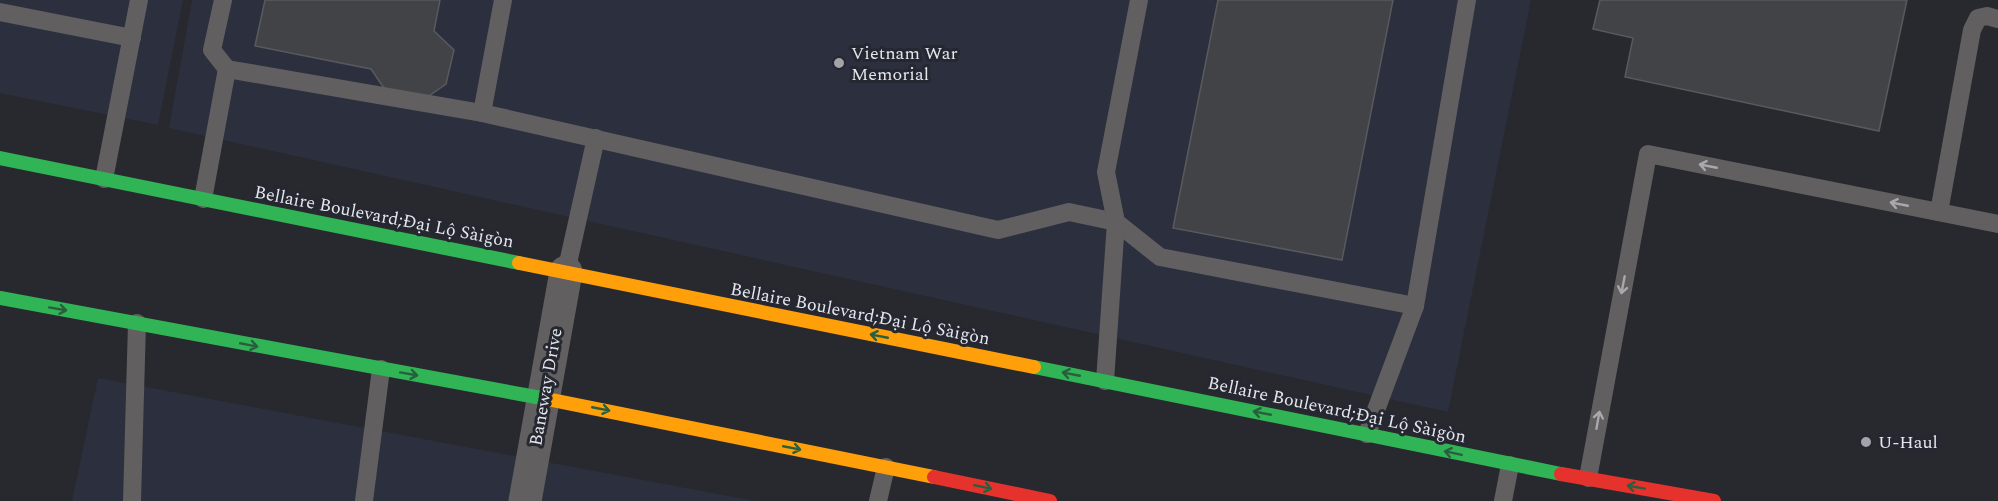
<svg xmlns="http://www.w3.org/2000/svg" width="1998" height="501" viewBox="0 0 1998 501" font-family="Spectral,serif">
<style>
.built{fill:#2c2f3d}
.building{fill:#424347;stroke:#59595e;stroke-width:1.5}
.lines{fill:none;stroke-linecap:round;stroke-linejoin:round}
.lane{stroke:#615f60;stroke-width:18}
.street{stroke:#615f60;stroke-width:33}
.fast{stroke:#30b455;stroke-width:14}
.slow{stroke:#ff9f0a;stroke-width:14}
.jam{stroke:#e5322d;stroke-width:14}
.oneway{stroke:#a9a9ad}
.oneway2{stroke:#295f3f}
.poi-dot{fill:#a2a4aa;stroke:#252731;stroke-width:2}
.labels{text-anchor:middle;dominant-baseline:central;stroke-width:6;stroke-linejoin:round;paint-order:stroke}
.poi-label{font-size:18px;fill:#e4e6ec;stroke:#252731;text-anchor:start}
.street-label{font-size:18px;fill:#e4e6ec;stroke:#252731}
</style>
<rect width="100%" height="100%" fill="#28292e"/>
<g class="built">
<path d="M0,0H183L158,125L0,93Z"/>
<path d="M192,0H1531L1448,412L169,128Z"/>
<path d="M98,378L755,501H72Z"/>
</g>
<g class="building">
<path d="M265,0H440L434,31L454,50L446,84L423,100L386,91L371,69L255,46Z"/>
<path d="M1218,0H1393L1342,260L1173,228Z"/>
<path d="M1600,0H1907L1879,131L1625,77L1633,38L1593,29Z"/>
</g>
<g class="lines">
<g class="lane">
<path d="M223,0L212,50L227,69"/>
<path d="M0,12L132,38"/>
<path d="M482,113L998,230L1069,212L1116,222L1160,257L1415,306"/>
<path d="M104,179L139,0"/>
<path d="M203,199L227,69L482,113L503,0"/>
<path d="M1939,212L1972,30L1978,18L1987,16L1998,19"/>
<path d="M566,272L596,138"/>
<path d="M1105,381L1116,222L1106,172L1139,0"/>
<path d="M1367,434L1415,306L1467,0"/>
<path d="M1588,478L1648,154L1998,224"/>
<path d="M132,501L137,323"/>
<path d="M364,501L381,369"/>
<path d="M878,501L886,467"/>
<path d="M1503,501L1510,465"/>
</g>
<path class="street" d="M525,501L566,272"/>
<g class="fast">
<path d="M0,158L519,263"/>
<path d="M0,298L547,399"/>
<path d="M1034,367L1561,474"/>
</g>
<g class="slow">
<path d="M519,263L1034,367"/>
<path d="M547,399L934,477"/>
</g>
<g class="jam">
<path d="M1561,474L1714,501"/>
<path d="M934,477L1050,501"/>
</g>
</g>
<defs><path id="oneway-shaft" d="M-6 0H5M1.5-3L5.5 0L1.5 3" fill="none" stroke-width="1.6" stroke-linecap="round" stroke-linejoin="round" transform="scale(1.5)"/></defs>
<g class="oneway">
<use href="#oneway-shaft" transform="translate(1708 166) rotate(-169)"/>
<use href="#oneway-shaft" transform="translate(1899 204) rotate(-169)"/>
<use href="#oneway-shaft" transform="translate(1623 285) rotate(101)"/>
<use href="#oneway-shaft" transform="translate(1598 420) rotate(-80)"/>
</g>
<g class="oneway2">
<use href="#oneway-shaft" transform="translate(58 309) rotate(10)"/>
<use href="#oneway-shaft" transform="translate(879 336) rotate(-169)"/>
<use href="#oneway-shaft" transform="translate(249 345) rotate(11)"/>
<use href="#oneway-shaft" transform="translate(409 374) rotate(10)"/>
<use href="#oneway-shaft" transform="translate(1071 374) rotate(-169)"/>
<use href="#oneway-shaft" transform="translate(601 409) rotate(11)"/>
<use href="#oneway-shaft" transform="translate(1262 413) rotate(-169)"/>
<use href="#oneway-shaft" transform="translate(792 448) rotate(11)"/>
<use href="#oneway-shaft" transform="translate(1453 453) rotate(-168)"/>
<use href="#oneway-shaft" transform="translate(983 487) rotate(12)"/>
<use href="#oneway-shaft" transform="translate(1636 487) rotate(-170)"/>
</g>
<g class="poi-dot">
<circle cx="839" cy="63" r="6"/>
<circle cx="1866" cy="442" r="6"/>
</g>
<g class="labels">
<g class="poi-label">
<text x="851" y="53">Vietnam War<tspan x="851" dy="21">Memorial</tspan></text>
<text x="1878" y="442">U-Haul</text>
</g>
<g class="street-label">
<text transform="translate(384 217) rotate(11)">Bellaire Boulevard;Đại Lộ Sàigòn</text>
<text transform="translate(860 314) rotate(11)">Bellaire Boulevard;Đại Lộ Sàigòn</text>
<text transform="translate(546 387) rotate(-80)">Baneway Drive</text>
<text transform="translate(1337 410) rotate(12)">Bellaire Boulevard;Đại Lộ Sàigòn</text>
</g>
</g>
</svg>
